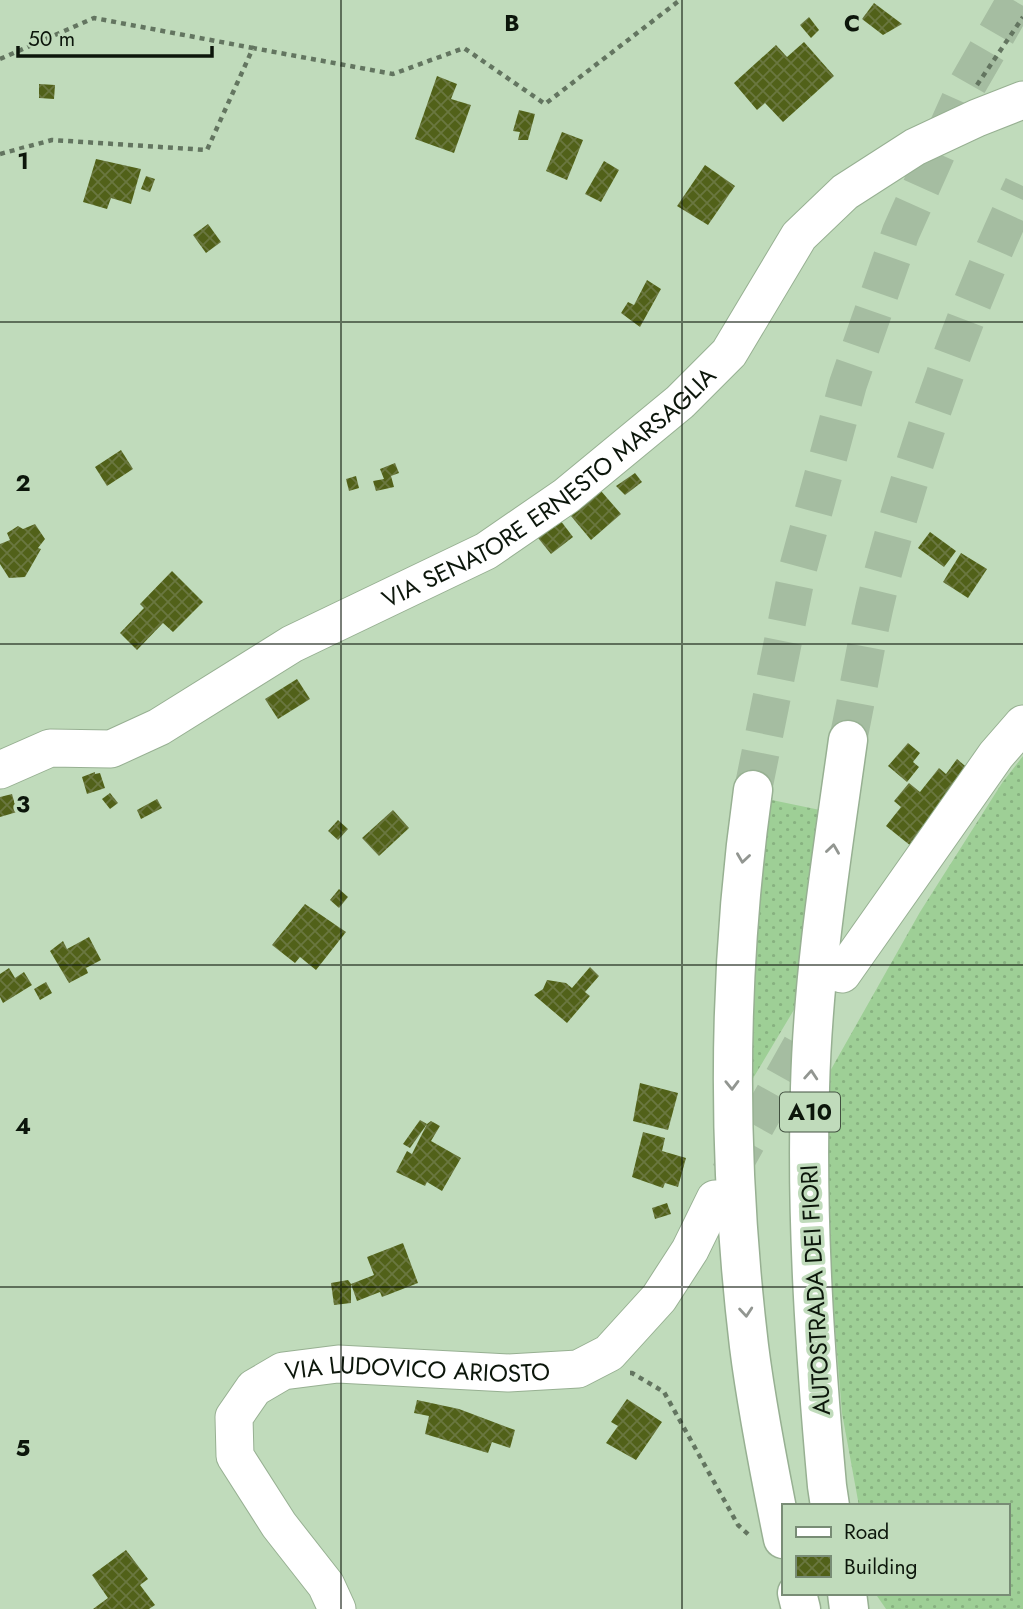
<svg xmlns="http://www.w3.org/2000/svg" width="1023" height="1609" viewBox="0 0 1023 1609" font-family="Jost,sans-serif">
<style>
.grass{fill:url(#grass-dots)}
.building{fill:url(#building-cross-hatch)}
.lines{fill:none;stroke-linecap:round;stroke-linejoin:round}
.tertiary-tunnel{stroke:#a5bda1;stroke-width:37;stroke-dasharray:37 18;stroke-linecap:butt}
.motorway-tunnel{stroke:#a5bda1;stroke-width:38;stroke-dasharray:38 19;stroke-linecap:butt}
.tertiary-casing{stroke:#97b092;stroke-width:39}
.motorway-casing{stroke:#97b092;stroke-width:41}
.path{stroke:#637560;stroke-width:4.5;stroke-dasharray:5 5;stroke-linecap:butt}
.tertiary{stroke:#fff;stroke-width:37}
.motorway{stroke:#fff;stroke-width:38}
.oneway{stroke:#929691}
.grid{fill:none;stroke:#0c160b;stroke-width:2;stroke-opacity:0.55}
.labels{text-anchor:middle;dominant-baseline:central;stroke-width:7;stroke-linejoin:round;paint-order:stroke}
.shield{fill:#c0dbbb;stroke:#425140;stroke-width:2}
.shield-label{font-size:23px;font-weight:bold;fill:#0c160b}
.street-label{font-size:24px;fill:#0c160b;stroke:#c0dbbb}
.grid-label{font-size:23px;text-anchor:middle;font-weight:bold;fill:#0c160b;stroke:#c0dbbb;stroke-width:7;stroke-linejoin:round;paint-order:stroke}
</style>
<defs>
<pattern id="grass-dots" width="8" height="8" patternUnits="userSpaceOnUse" patternTransform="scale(1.75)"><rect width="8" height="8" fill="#9ecf96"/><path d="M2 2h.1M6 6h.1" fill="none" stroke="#87b180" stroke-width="1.8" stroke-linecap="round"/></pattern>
<pattern id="building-cross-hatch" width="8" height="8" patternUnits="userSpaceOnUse" patternTransform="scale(1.75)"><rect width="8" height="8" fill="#516119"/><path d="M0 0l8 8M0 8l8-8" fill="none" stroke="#6a7740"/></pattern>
</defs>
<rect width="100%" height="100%" fill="#c0dbbb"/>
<g class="grass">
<path d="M1023,756V1609H886L875,1593H1007V1506H859L842,1413L826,1216L829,1073L920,912L1002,783Z"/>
<path d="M767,799L820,810L806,904L795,1008L749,1085V1034Z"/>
</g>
<g class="building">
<path d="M874,3L902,24L883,35L862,19Z"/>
<path d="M809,17L819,30L811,38L800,25Z"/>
<path d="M804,42L834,76L783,122L765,103L757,110L734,83L776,45L787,57Z"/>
<path d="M437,76L457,84L451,99L471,105L454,153L415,139Z"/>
<path d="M39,84L55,85L54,99L39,98Z"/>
<path d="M519,110L535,114L528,140H518L520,132L513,131Z"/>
<path d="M562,132L583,140L567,180L546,171Z"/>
<path d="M96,159L141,169L131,204L111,198L107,209L83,202Z"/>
<path d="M604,161L619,170L601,202L585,194Z"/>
<path d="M705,165L735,186L708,225L677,206Z"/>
<path d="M146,176L155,179L150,192L141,189Z"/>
<path d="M208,224L221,242L206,253L193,235Z"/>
<path d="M647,280L661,289L640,327L621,313L628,302L634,305Z"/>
<path d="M121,450L133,469L107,486L95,467Z"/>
<path d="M395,463L399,473L391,476L394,487L376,491L373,481L384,479L380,469Z"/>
<path d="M635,473L642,482L625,495L616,486Z"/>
<path d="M356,476L359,488L349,491L346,479Z"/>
<path d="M601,491L621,514L591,540L571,516Z"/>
<path d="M557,516L573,537L551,554L534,533Z"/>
<path d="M35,524L45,539L38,548L41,549L25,577L9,578L0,564V544L10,540L7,533L18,526L23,529Z"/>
<path d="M930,532L956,551L944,567L918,548Z"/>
<path d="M961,553L987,569L968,598L943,582Z"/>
<path d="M172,571L203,602L173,632L163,623L137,650L120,633L144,608L140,604Z"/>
<path d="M297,679L310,699L278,719L265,699Z"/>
<path d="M908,743L920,753L913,762L919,767L907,782L888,766Z"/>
<path d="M957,759L971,771L911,846L886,826L901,807L894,801L909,783L920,792L939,768L946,774Z"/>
<path d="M95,772V774L100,773L105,788L87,794L82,777Z"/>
<path d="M110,793L118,803L110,809L102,799Z"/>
<path d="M12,794L17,812L0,817V797Z"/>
<path d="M157,799L162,808L141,819L137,810Z"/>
<path d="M393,810L409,828L379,856L362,838Z"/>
<path d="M338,820L348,829L338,840L328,831Z"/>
<path d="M339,889L348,897L339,908L330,900Z"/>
<path d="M305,904L346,932L316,970L300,957L295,963L272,945Z"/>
<path d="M89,937L101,960L86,968L88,973L69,983L50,951L63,941L67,949Z"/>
<path d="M590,967L599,976L585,992L590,996L567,1023L534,995L543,989L547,980L566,983L572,988Z"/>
<path d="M9,968L15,978L24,972L32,985L3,1003L0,997V974Z"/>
<path d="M46,982L52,993L40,1000L34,989Z"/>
<path d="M640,1083L678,1093L668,1130L633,1121Z"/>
<path d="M420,1120L427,1124L410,1148L403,1144Z"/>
<path d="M431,1121L440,1126L431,1141L461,1158L442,1191L427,1182L425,1186L396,1172L407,1151L412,1154L427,1124Z"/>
<path d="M643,1132L665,1138L662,1151L686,1158L678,1187L665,1183L663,1188L632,1177Z"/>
<path d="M667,1203L671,1214L655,1219L652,1208Z"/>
<path d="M403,1243L418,1283L382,1297L380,1292L357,1301L351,1284L374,1275L367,1257Z"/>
<path d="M348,1280L351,1284V1303L334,1305L331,1283Z"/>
<path d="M627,1399L662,1422L636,1460L606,1443L618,1426L611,1422Z"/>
<path d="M417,1400L459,1409L515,1430L510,1448L492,1442L488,1453L425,1434L429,1416L414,1413Z"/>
<path d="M126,1550L148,1579L140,1585L155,1605L149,1609H93L108,1598L92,1575Z"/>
</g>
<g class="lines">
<path class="tertiary-tunnel" d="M729,1174L817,1017"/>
<g class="motorway-tunnel">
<path d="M848,740C859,688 867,635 880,584C916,447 963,314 1023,186"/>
<path d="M753,790L797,572L848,384L901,232L965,89L1016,0"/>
</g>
<defs>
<g id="tertiary">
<path id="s1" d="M0,770L50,748L111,749L159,727L292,644L486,551L566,496L680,402L729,353L799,236L845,192L915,147L977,118L1023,100"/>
<path d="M842,974L996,755L1023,724"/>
<path id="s2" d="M337,1609L326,1585L279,1525L235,1456L234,1417L254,1388L283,1371L338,1364L508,1373L578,1369L609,1353L659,1298L690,1250L715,1199"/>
</g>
<g id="motorway">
<path d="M753,790C727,974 727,1161 749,1346C757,1410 770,1475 783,1539"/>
<path d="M830,1506L827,1486C815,1353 806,1221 810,1088C813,971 832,855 848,740"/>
<path d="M797,1593L801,1609"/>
<path d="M847,1593L849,1609"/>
</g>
</defs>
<use href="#tertiary" class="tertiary-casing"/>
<use href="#motorway" class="motorway-casing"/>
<g class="path">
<path d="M0,59L94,18L253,48"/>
<path d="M977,85L1023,17"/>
<path d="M0,154L52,140L207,150L253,48L393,74L464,48L545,104L680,0"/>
<path d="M630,1373H632L664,1392L738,1525L750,1536"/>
</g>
<use href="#tertiary" class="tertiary"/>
<use href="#motorway" class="motorway"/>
</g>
<defs><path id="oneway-chevron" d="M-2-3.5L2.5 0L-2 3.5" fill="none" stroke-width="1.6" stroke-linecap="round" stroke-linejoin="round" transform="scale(1.75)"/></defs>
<g class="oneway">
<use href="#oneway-chevron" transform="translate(833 849) rotate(-82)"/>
<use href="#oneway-chevron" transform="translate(743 858) rotate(98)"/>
<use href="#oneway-chevron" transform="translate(811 1075) rotate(-86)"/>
<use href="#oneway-chevron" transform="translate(732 1085) rotate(89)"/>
<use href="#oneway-chevron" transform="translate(746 1312) rotate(85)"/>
</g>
<path class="grid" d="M341,0V1609M682,0V1609M0,322H1023M0,644H1023M0,965H1023M0,1287H1023"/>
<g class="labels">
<rect class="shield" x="780" y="1092.5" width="60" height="39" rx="5"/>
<g class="shield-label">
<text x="810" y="1112">A10</text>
</g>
<g class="street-label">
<text stroke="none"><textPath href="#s1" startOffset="628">VIA SENATORE ERNESTO MARSAGLIA</textPath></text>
<text transform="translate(815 1290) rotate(-93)">AUTOSTRADA DEI FIORI</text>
<text stroke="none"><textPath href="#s2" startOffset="427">VIA LUDOVICO ARIOSTO</textPath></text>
</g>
</g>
<g class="grid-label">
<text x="512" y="31">B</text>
<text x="852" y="31">C</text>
<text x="23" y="169">1</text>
<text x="23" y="491">2</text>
<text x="23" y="812">3</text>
<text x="23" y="1134">4</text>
<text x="23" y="1456">5</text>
</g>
<rect x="782" y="1504" width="228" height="91" fill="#c0dbbb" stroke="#788c75" stroke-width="2"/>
<rect x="796" y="1527" width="35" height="10" fill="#ffffff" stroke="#788c75" stroke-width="2"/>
<text x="844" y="1539" font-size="21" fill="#0c160b">Road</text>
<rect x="796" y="1556" width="35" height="21" fill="url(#building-cross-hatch)" stroke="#788c75" stroke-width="2"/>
<text x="844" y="1574" font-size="21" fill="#0c160b">Building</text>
<path d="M18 46v10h194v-10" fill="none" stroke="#0c160b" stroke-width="3.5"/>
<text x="28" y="46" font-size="21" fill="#0c160b" stroke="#c0dbbb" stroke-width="5" paint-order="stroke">50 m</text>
</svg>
